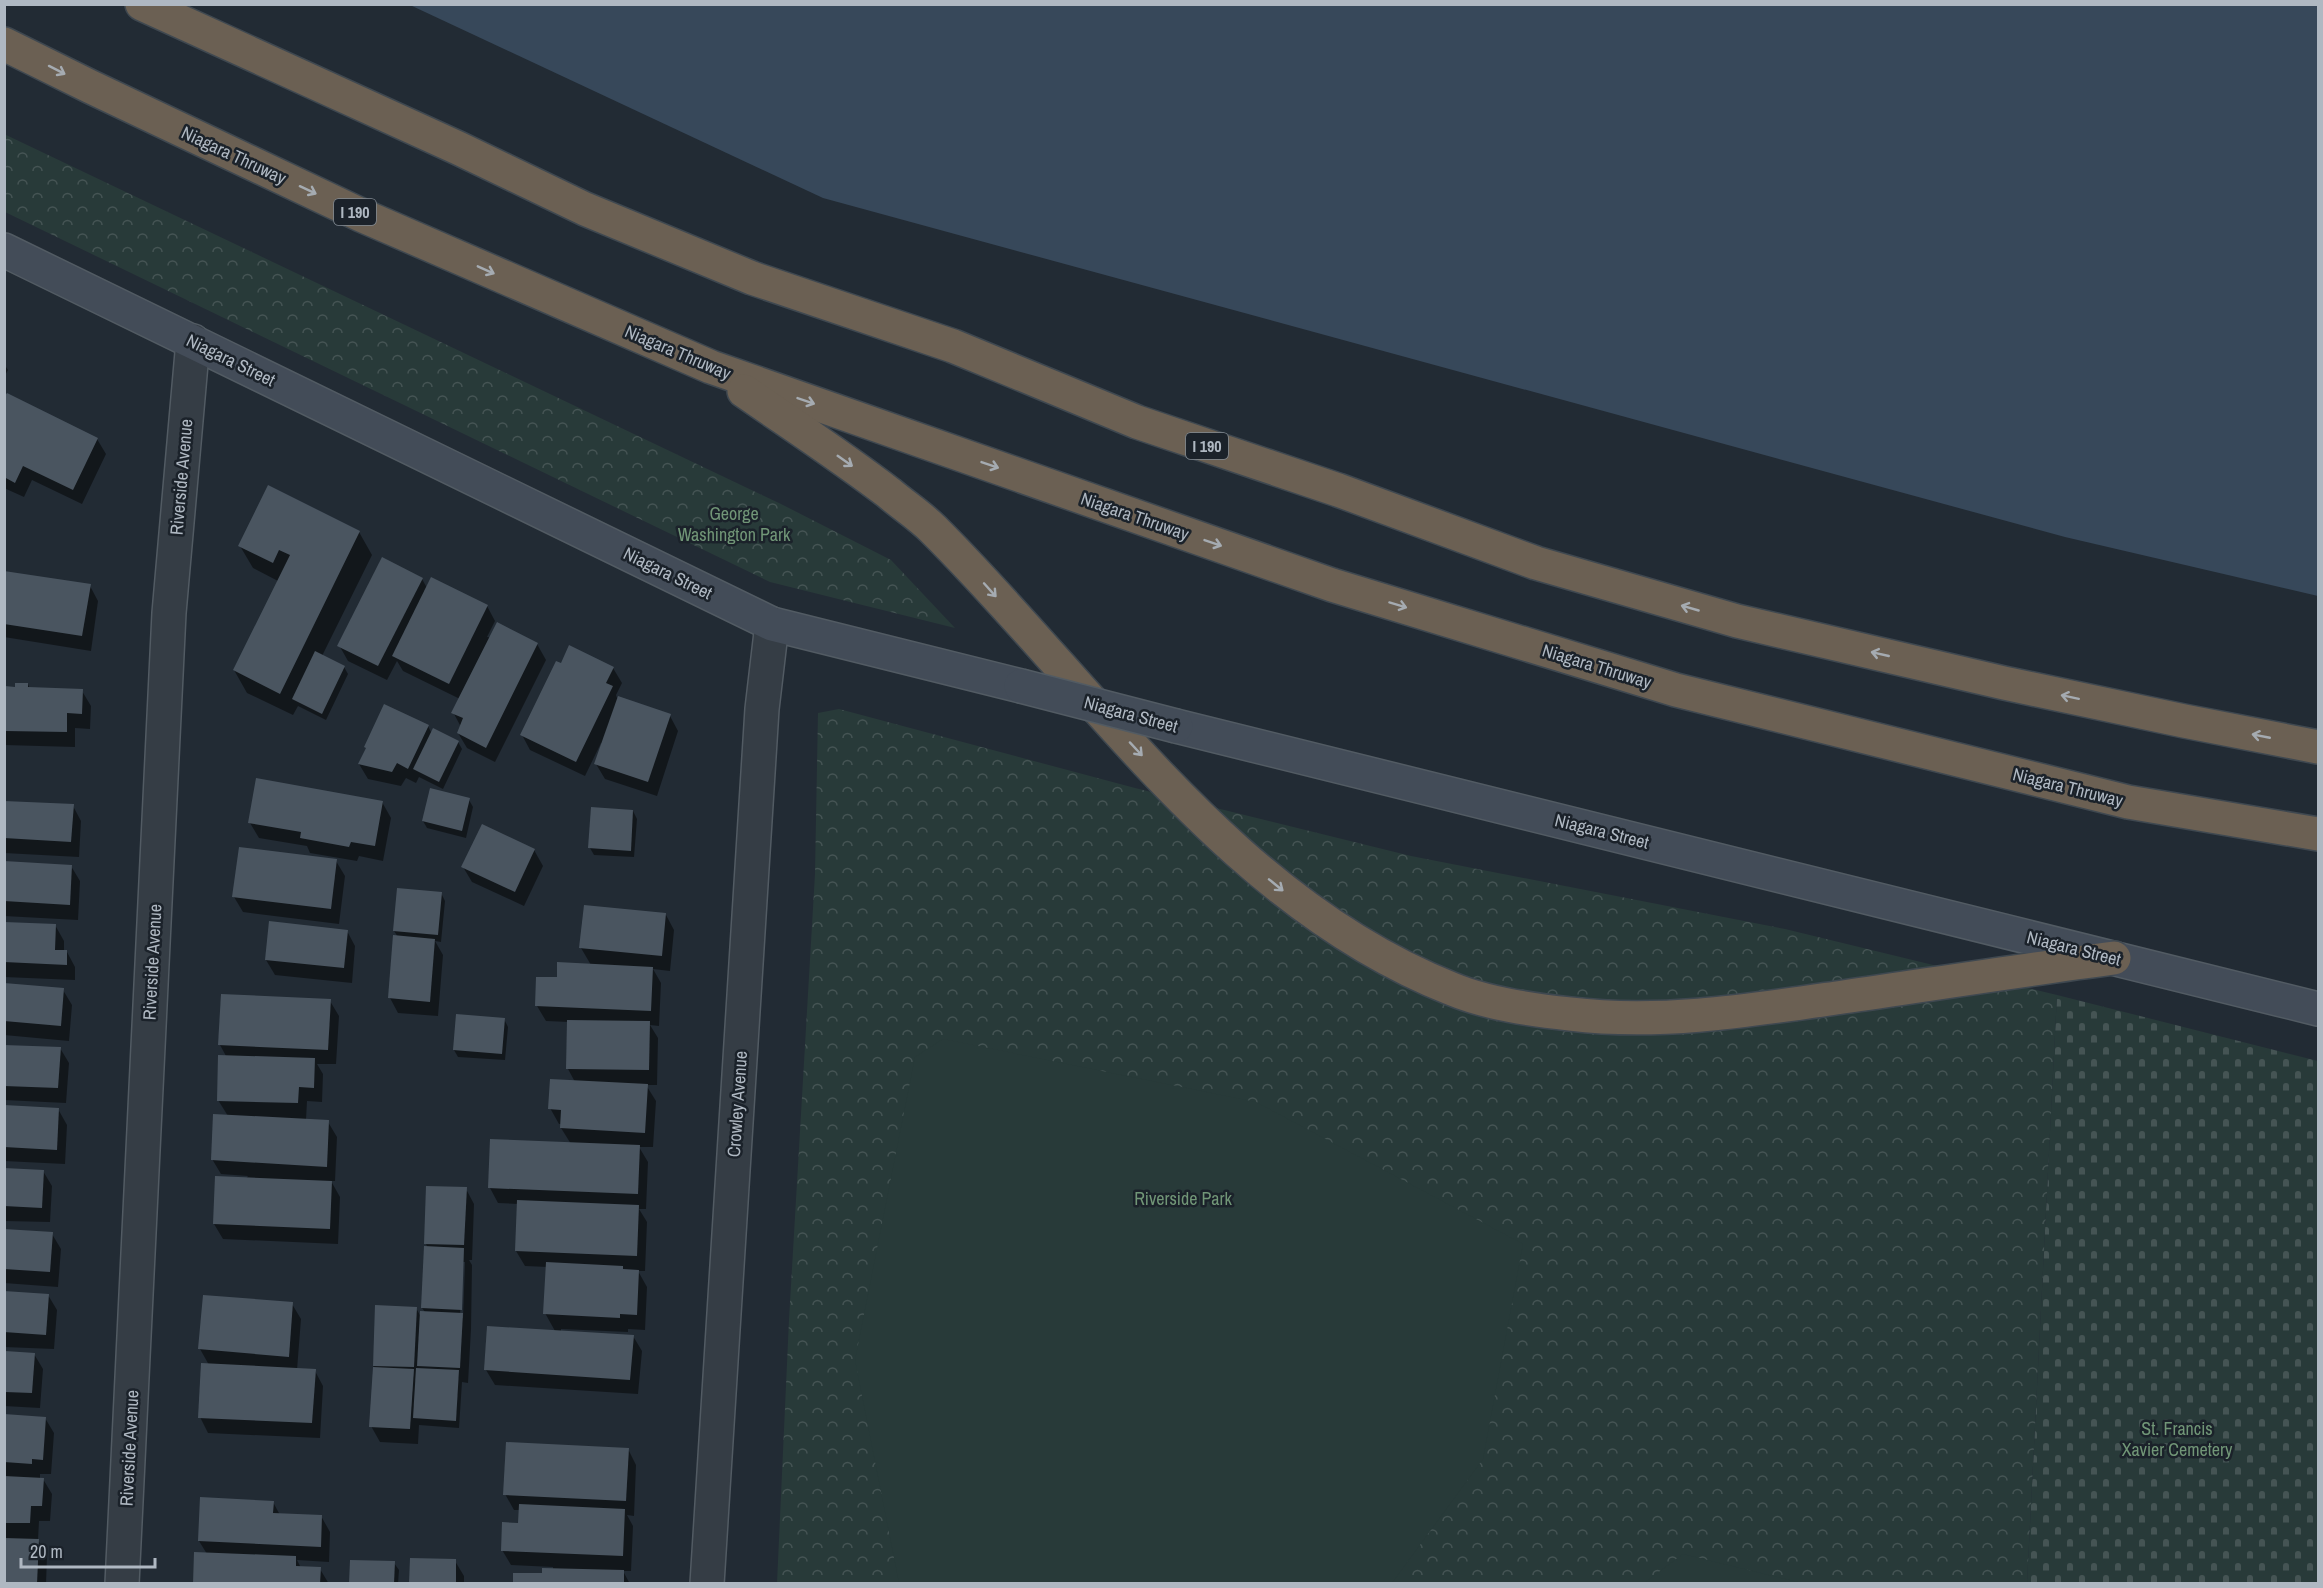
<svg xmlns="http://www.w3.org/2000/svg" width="2323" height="1588" viewBox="0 0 2323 1588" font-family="'Archivo Narrow',sans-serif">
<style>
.cemetery{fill:url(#cemetery-stones)}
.park{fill:url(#park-crowns)}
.pitch{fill:#283a39}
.water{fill:#37485a}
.shadow{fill:#0007;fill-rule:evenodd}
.building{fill:#4a5560}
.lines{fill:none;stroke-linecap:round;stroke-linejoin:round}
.street-casing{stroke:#525b63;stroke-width:36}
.secondary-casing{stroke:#525b63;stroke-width:36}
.highway-casing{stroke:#3f4850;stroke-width:36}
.street{stroke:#353d45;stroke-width:33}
.secondary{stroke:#434c58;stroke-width:33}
.highway{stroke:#6b6053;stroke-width:33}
.secondary-bridge-casing{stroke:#525b63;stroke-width:36;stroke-linecap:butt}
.secondary-bridge{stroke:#434c58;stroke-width:33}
.oneway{stroke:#a5abb1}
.labels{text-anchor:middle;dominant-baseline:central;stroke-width:5;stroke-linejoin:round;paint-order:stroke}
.shield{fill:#1b222a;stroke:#838b94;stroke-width:1.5}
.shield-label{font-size:16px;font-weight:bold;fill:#afb8c2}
.street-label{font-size:18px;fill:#afb8c2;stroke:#1b222a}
.park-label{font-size:18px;fill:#719677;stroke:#1b222a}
</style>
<defs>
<pattern id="cemetery-stones" width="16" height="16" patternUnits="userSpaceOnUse" patternTransform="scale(1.5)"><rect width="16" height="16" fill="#283a39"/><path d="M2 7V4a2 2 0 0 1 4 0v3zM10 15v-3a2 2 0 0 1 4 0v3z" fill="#455454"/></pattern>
<pattern id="park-crowns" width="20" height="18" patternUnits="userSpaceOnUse" patternTransform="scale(1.5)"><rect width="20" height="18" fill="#283a39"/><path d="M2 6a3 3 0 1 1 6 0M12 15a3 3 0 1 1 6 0" fill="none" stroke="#455454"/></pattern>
</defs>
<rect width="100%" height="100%" fill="#222b34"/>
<path class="cemetery" d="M2057,995L2318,1061V1583L2027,1584Z"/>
<g class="park">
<path d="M4,134L781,504L891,560L955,628L770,582L5,212Z"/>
<path d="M839,709L1135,788L1411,856L1785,929L2057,995L2027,1583L777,1584L789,1320L815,874L818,713Z"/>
</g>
<g class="pitch">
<path d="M943,1039L1256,1102L1523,1244L1483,1459L1392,1583H899L855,1360L915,1057Z"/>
<path d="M1683,1554L1802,1583H1644Z"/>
</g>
<path class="water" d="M410,5H2318V596L2065,537L823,198Z"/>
<g class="shadow">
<path d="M4,364L8,370L4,377Z"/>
<path d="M4,401L97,439L106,454L82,504L32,480L24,497L4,488Z"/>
<path d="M359,532L372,555L322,656L344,667L348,674L326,720L298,706L293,715L247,693L234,670L278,581L253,568L240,546Z"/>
<path d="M4,573L90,586L98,601L91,651L4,637Z"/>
<path d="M422,579L427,588L487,606L495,621L487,637L537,644L546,660L495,762L467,748L458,733L461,727L453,712L460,699L403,671L397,661L387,680L348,661L339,645Z"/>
<path d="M613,668L622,683L616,695L617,698L670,716L678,731L657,796L605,779L596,764L603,744L601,743L585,776L530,750L522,735Z"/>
<path d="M28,684L30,689L82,691L91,706L90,729L75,728V747L4,745V688L16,689Z"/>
<path d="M428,726L432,734L458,742L462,749L443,789L419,777L416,783L406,778L401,786L368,779L359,764Z"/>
<path d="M469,800L473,807L466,838L427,828L423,821Z"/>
<path d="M4,802L73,806L81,821L79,857L4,853Z"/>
<path d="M382,802L391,818L383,861L359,856L357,861L310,853L307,846L259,838L250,823Z"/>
<path d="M633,811L637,819L634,857L594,855L590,848Z"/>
<path d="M534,850L543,866L524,906L472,882L463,867Z"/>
<path d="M336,861L345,876L339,924L243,912L234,897Z"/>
<path d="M4,863L71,866L80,881L78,920L4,916Z"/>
<path d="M441,893L445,901L441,942L435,941L443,955L438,1016L398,1013L390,998L398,937L394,931Z"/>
<path d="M666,915L674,930L670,971L653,969L661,983L659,1026L650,1025L658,1038L657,1085H646L656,1101L653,1147H639L648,1162L646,1209H639L647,1222L645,1271H638L647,1287L645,1330L628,1329V1332L561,1329V1332L633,1336L642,1351L638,1394L495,1385L486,1370L555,1331L545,1313L548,1267L525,1266L516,1251L518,1204L498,1203L490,1188L571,1144L561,1128L562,1124H559L550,1108L575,1082L568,1069L569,1022L546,1021L537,1006L558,979L591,965L581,948Z"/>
<path d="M4,923L55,925L64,941V951L67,952L75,967V980L4,977Z"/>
<path d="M347,931L355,946L352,983L275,975L266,960Z"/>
<path d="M4,985L63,990L72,1005L69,1041L4,1035Z"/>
<path d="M222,996L330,1001L339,1016L336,1064H317L323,1074L322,1102L307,1101L306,1120L328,1122L337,1137L335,1181H331L340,1197L338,1244L223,1239L214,1224L248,1176L221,1174L212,1159L228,1116L218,1100L226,1056L220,1045Z"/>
<path d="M504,1019L508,1027L505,1060L458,1057L454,1050Z"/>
<path d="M4,1046L60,1048L69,1063L66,1103L4,1100Z"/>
<path d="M4,1107L58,1109L67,1125L65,1164L4,1161Z"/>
<path d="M4,1170L43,1171L52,1186L50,1222L4,1221Z"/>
<path d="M466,1189L474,1204L472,1260H469L472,1265L471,1329L468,1383L462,1382L459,1428L419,1425L418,1444L380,1442L371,1426L376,1306L416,1308L421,1317L425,1312L422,1308L428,1248L426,1244ZM462,1262H465L463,1318H460Z"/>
<path d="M4,1230L52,1234L61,1249L58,1287L4,1283Z"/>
<path d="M4,1292L48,1295L57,1310L54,1349L4,1347Z"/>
<path d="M292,1304L301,1319L297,1370L315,1371L323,1386L320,1438L208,1433L200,1417L209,1365L200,1349Z"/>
<path d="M4,1353L34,1354L43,1369L40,1408L4,1406Z"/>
<path d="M4,1415L45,1418L54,1433L51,1474H40V1479H43L52,1494L50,1521H39L38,1540L47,1556L46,1584H4Z"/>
<path d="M628,1449L636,1465L634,1516L627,1515L633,1526L631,1571H623L630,1584H514L543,1575L553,1570V1567L511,1565L502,1550L519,1525L520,1510H514L505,1494Z"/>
<path d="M273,1502L280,1515L321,1516L330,1532L329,1562L297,1560L301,1568L320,1569L329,1584H194L207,1554L199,1541Z"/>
<path d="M455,1561L464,1576V1584H410Z"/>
<path d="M394,1563L399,1570L398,1584H350Z"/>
</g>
<g class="building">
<path d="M7,393L98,438L73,490L23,466L15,483L4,477V397Z"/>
<path d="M268,485L360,531L280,694L233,670L290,555L279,550L273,563L238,546Z"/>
<path d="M382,557L423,578L378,666L337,646Z"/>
<path d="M4,571L91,584L82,636L4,624Z"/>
<path d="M431,577L488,605L449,684L392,656Z"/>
<path d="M497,622L538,643L486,748L457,733L463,718L451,713Z"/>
<path d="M569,645L614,667L606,683L613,686L576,762L520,735L556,661L561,663Z"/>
<path d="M315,651L345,666L322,714L292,699Z"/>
<path d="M15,683H28V687L83,689L82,714L67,713V732L5,731V686L15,687Z"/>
<path d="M618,696L671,714L648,782L594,764Z"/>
<path d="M384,704L429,725L408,769L397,763L392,772L358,764L366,748L364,747Z"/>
<path d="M433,728L459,741L439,782L413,769Z"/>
<path d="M256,778L383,801L375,846L351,842L349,847L300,838L301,832L248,823Z"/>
<path d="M430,788L470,798L462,831L422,821Z"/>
<path d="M4,801L74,804L71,842L4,838Z"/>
<path d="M591,807L633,810L631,851L588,848Z"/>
<path d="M482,824L535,849L515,892L461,867Z"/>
<path d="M239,847L337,859L331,909L232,897Z"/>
<path d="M4,861L72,865L70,905L4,901Z"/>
<path d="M397,888L442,892L438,935L393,931Z"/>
<path d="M584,905L666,913L662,956L579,948Z"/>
<path d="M269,921L348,930L344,968L265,960Z"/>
<path d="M4,922L56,924L55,950H67V965L4,962Z"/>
<path d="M393,935L435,939L430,1002L388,998Z"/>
<path d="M557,962L653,967L651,1011L535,1006L536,977H557Z"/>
<path d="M4,983L64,988L61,1026L4,1021Z"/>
<path d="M221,994L331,999L328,1050L218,1045Z"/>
<path d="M456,1014L505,1018L502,1054L453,1050Z"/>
<path d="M567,1020L650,1021L649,1070L566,1069Z"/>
<path d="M4,1045L61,1047L58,1088L4,1086Z"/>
<path d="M218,1055L315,1058L314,1088L299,1087L298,1103L217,1101Z"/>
<path d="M550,1079L648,1084L645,1133L560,1128L561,1110L548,1109Z"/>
<path d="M4,1105L59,1108L57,1150L4,1147Z"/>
<path d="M213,1114L329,1120L327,1167L211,1160Z"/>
<path d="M490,1139L640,1145L638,1194L488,1188Z"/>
<path d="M4,1168L44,1170L42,1208L4,1206Z"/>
<path d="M215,1176L332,1181L330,1229L213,1224Z"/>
<path d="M426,1186L467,1187L464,1245L424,1244Z"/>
<path d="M517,1200L639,1205L637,1256L515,1251Z"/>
<path d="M4,1229L53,1232L50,1272L4,1269Z"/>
<path d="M424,1246L464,1248L462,1310L421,1308Z"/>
<path d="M546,1262L623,1266V1269L639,1270L637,1315L620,1314V1318L543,1314Z"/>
<path d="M4,1291L49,1294L46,1335L4,1332Z"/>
<path d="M203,1295L293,1302L289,1357L198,1349Z"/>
<path d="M375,1305L417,1307L414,1367L373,1366Z"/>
<path d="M420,1311L463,1313L460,1368L417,1366Z"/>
<path d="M487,1326L634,1335L630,1380L484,1370Z"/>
<path d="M5,1351L35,1353L32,1393L5,1392Z"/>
<path d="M201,1363L316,1369L312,1423L198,1418Z"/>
<path d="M373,1367L414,1369L410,1429L369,1427Z"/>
<path d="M416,1368L459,1370L456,1421L413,1418Z"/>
<path d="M4,1414L46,1417L43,1460L32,1459V1464L4,1462Z"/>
<path d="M506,1442L629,1448L626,1501L503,1495Z"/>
<path d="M4,1476L44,1478L42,1506H31L30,1523H4Z"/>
<path d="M200,1497L274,1501L273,1513L322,1515L321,1547L198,1541Z"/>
<path d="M519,1504L625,1509L623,1556L501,1551L502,1522L518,1523Z"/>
<path d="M4,1538L39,1539L37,1584H4Z"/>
<path d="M194,1552L296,1556V1566L321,1567L320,1584H193Z"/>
<path d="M410,1558L456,1559V1584H409Z"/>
<path d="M350,1560L395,1561L394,1584H349Z"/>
<path d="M542,1568L624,1570V1584H513V1573H542Z"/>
</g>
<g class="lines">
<defs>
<g id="street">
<path d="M122,1584L169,613L193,341"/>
<path d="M707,1584L762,709L772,624"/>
</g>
<g id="secondary">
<path d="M4,250L772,624L1021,686"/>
<path d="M1176,726L2318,1009"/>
</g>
<g id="highway">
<path d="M142,4L458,148L585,209L752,278L953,346L1137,422L1338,490L1536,563L1737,621L2004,683L2184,721L2318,747"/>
<path d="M4,44L91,87L361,215L711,367L1332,585L1676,690L2128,802L2318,834"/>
<path d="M744,391C793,425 842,457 889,493C903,505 920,516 933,529C1096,691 1231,902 1452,989C1488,1004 1532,1010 1570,1014C1661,1025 1753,1010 1843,997C1933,984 2023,970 2114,958"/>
</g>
</defs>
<use href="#street" class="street-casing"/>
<use href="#secondary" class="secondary-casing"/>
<use href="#highway" class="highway-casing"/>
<use href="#street" class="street"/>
<use href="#secondary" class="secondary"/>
<use href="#highway" class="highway"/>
<defs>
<path id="secondary-bridge" d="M1021,686L1176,726"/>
</defs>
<use href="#secondary-bridge" class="secondary-bridge-casing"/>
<use href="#secondary-bridge" class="secondary-bridge"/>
</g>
<defs><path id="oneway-shaft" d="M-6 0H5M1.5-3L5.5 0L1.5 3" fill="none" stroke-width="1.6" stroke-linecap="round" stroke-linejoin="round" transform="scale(1.5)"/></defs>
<g class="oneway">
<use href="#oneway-shaft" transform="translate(57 70) rotate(27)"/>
<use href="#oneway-shaft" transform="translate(308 190) rotate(25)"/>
<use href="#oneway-shaft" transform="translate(486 270) rotate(24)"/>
<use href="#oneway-shaft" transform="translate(806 401) rotate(19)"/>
<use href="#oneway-shaft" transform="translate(845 461) rotate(35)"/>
<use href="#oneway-shaft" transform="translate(990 465) rotate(19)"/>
<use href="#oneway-shaft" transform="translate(1213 543) rotate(19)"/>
<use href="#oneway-shaft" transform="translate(990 590) rotate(48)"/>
<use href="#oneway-shaft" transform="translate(1398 605) rotate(17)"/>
<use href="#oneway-shaft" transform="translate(1690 608) rotate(-164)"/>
<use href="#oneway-shaft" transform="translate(1880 654) rotate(-167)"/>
<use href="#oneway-shaft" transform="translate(2070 697) rotate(-168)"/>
<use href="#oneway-shaft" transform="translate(2261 736) rotate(-169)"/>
<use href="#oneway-shaft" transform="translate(1136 749) rotate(47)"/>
<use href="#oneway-shaft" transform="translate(1276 885) rotate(39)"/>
</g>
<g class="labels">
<g class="shield">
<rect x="334" y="199" width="42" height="26" rx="4.5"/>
<rect x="1186" y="433" width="42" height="26" rx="4.5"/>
</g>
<g class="shield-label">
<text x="355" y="212">I 190</text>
<text x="1207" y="446">I 190</text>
</g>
<g class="street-label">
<text transform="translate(234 155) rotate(25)">Niagara Thruway</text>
<text transform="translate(678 352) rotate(23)">Niagara Thruway</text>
<text transform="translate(231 360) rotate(26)">Niagara Street</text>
<text transform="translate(181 477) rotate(-85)">Riverside Avenue</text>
<text transform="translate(1135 516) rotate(19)">Niagara Thruway</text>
<text transform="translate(668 573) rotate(26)">Niagara Street</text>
<text transform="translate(1597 666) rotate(17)">Niagara Thruway</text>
<text transform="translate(1131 714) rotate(15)">Niagara Street</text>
<text transform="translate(2068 787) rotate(14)">Niagara Thruway</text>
<text transform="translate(1602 831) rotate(14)">Niagara Street</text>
<text transform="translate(2074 948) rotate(14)">Niagara Street</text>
<text transform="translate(152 962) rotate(-87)">Riverside Avenue</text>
<text transform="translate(737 1104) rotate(-86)">Crowley Avenue</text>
<text transform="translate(129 1448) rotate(-87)">Riverside Avenue</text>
</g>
<g class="park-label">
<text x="734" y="513">George<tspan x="734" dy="21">Washington Park</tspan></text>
<text x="1183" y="1198">Riverside Park</text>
<text x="2177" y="1428">St. Francis<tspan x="2177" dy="21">Xavier Cemetery</tspan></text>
</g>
</g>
<rect width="2323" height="1588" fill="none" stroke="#afb8c2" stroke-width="12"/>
<path d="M21 1558v9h134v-9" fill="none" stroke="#afb8c2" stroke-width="3"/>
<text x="30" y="1558" font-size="18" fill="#afb8c2" stroke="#1b222a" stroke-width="4.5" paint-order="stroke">20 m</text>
</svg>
